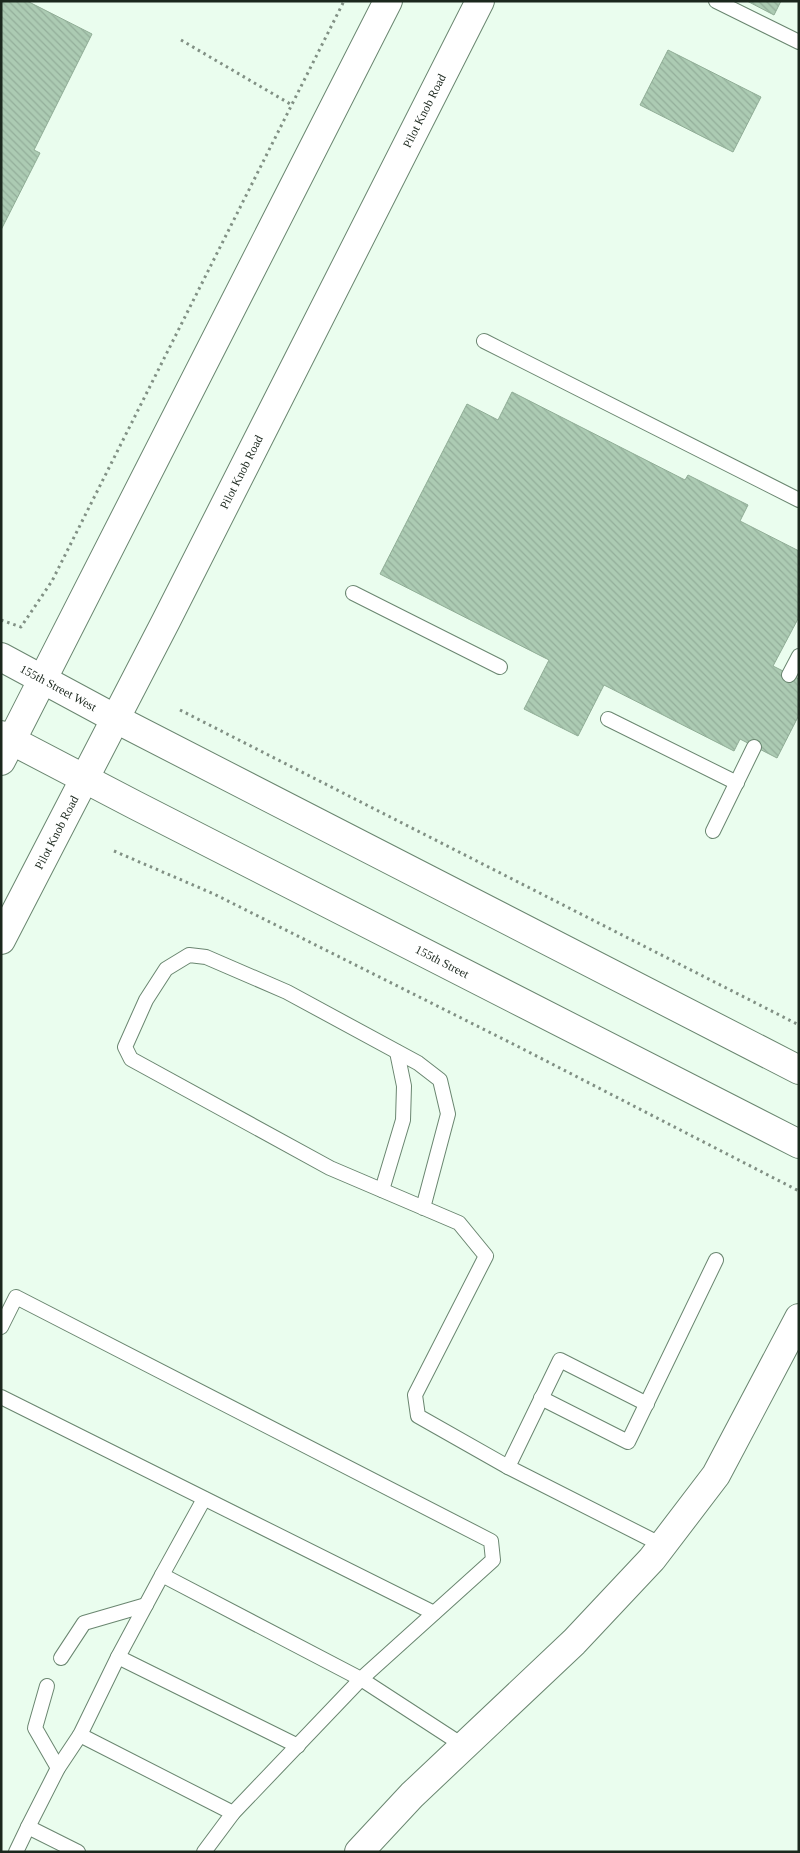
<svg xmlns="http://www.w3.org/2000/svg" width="800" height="1853" viewBox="0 0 800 1853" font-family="Georgia,serif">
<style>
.building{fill:url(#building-back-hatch);stroke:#90ad96}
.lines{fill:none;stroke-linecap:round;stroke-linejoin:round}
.service-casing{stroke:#6a8670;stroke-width:16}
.minor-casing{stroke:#6a8670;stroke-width:30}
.tertiary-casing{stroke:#6a8670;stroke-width:30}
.secondary-casing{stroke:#6a8670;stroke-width:30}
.path{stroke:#819084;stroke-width:3;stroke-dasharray:2.5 4;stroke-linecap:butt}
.service{stroke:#fff;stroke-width:14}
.minor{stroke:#fff;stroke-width:28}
.tertiary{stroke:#fff;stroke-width:28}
.secondary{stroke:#fff;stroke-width:28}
.labels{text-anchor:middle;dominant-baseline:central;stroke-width:4;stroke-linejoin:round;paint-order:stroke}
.street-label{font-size:12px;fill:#1b271d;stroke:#eafdee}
</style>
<defs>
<pattern id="building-back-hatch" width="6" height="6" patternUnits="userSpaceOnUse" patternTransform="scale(1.25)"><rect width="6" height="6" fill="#accbb3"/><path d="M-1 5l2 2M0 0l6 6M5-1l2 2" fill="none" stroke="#93ae9a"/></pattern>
</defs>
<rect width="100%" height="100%" fill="#eafdee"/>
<g class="building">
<path d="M1,1H27L92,34L34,150L40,153L1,230Z"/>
<path d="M747,1H781L774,15Z"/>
<path d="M668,50L761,97L733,152L640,105Z"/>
<path d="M512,392L685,480L688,475L748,505L740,521L799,551V617L773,666L799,679V715L777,758L740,739L734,751L604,685L578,736L524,709L549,660L380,574L467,404L498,420Z"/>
</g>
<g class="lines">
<defs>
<g id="service">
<path d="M716,1L799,42"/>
<path d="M484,341L799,500"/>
<path d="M353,593L500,667"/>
<path d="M789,675L799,656"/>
<path d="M608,719L737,783"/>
<path d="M713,831L754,747"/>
<path d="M382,1190L403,1120L404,1086L397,1052"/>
<path d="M423,1208L448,1114L440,1080L418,1063L287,992L206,957L189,955L166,969L146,1000L125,1047L131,1059L330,1168L459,1223L486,1256L415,1395L418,1416L508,1467"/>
<path d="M1,1327L16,1297L491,1541L493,1560L361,1679L162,1575L118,1657L80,1735L58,1768L28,1827"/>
<path d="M1,1397L434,1613"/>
<path d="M541,1398L628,1442L716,1260"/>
<path d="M647,1404L560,1360L508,1467L662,1545"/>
<path d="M162,1575L204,1499"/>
<path d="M118,1657L298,1746"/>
<path d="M61,1658L84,1623L146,1605"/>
<path d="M47,1686L35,1728L58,1768"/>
<path d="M80,1735L233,1813"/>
<path d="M16,1852L28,1827L78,1852"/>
<path d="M204,1852L233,1813L361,1679L464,1746"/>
</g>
<path id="minor" d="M359,1852L412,1795L574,1642L652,1559L716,1475L799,1318"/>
<g id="tertiary">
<path id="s1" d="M1,657L116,719L799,1070"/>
<path id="s2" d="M1,735L135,805L799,1144"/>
</g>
<g id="secondary">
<path d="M1,761L388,1"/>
<path id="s3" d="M1,940L166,621L480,1"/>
</g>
</defs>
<use href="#service" class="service-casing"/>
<use href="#minor" class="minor-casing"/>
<use href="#tertiary" class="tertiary-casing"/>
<use href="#secondary" class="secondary-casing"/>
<g class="path">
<path d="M181,40L292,105"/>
<path d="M1,620L21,627L52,581L344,1"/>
<path d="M180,710L799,1025"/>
<path d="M114,851L214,894L519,1047L799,1191"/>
</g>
<use href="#service" class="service"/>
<use href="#minor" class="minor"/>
<use href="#tertiary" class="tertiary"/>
<use href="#secondary" class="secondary"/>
</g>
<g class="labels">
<g class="street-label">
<text stroke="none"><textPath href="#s3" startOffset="931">Pilot Knob Road</textPath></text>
<text stroke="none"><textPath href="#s3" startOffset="526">Pilot Knob Road</textPath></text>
<text stroke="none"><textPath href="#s1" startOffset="65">155th Street West</textPath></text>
<text stroke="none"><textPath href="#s3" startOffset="121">Pilot Knob Road</textPath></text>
<text stroke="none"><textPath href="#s2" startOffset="496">155th Street</textPath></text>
</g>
</g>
<rect width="800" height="1853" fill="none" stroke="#1b271d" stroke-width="5"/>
</svg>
